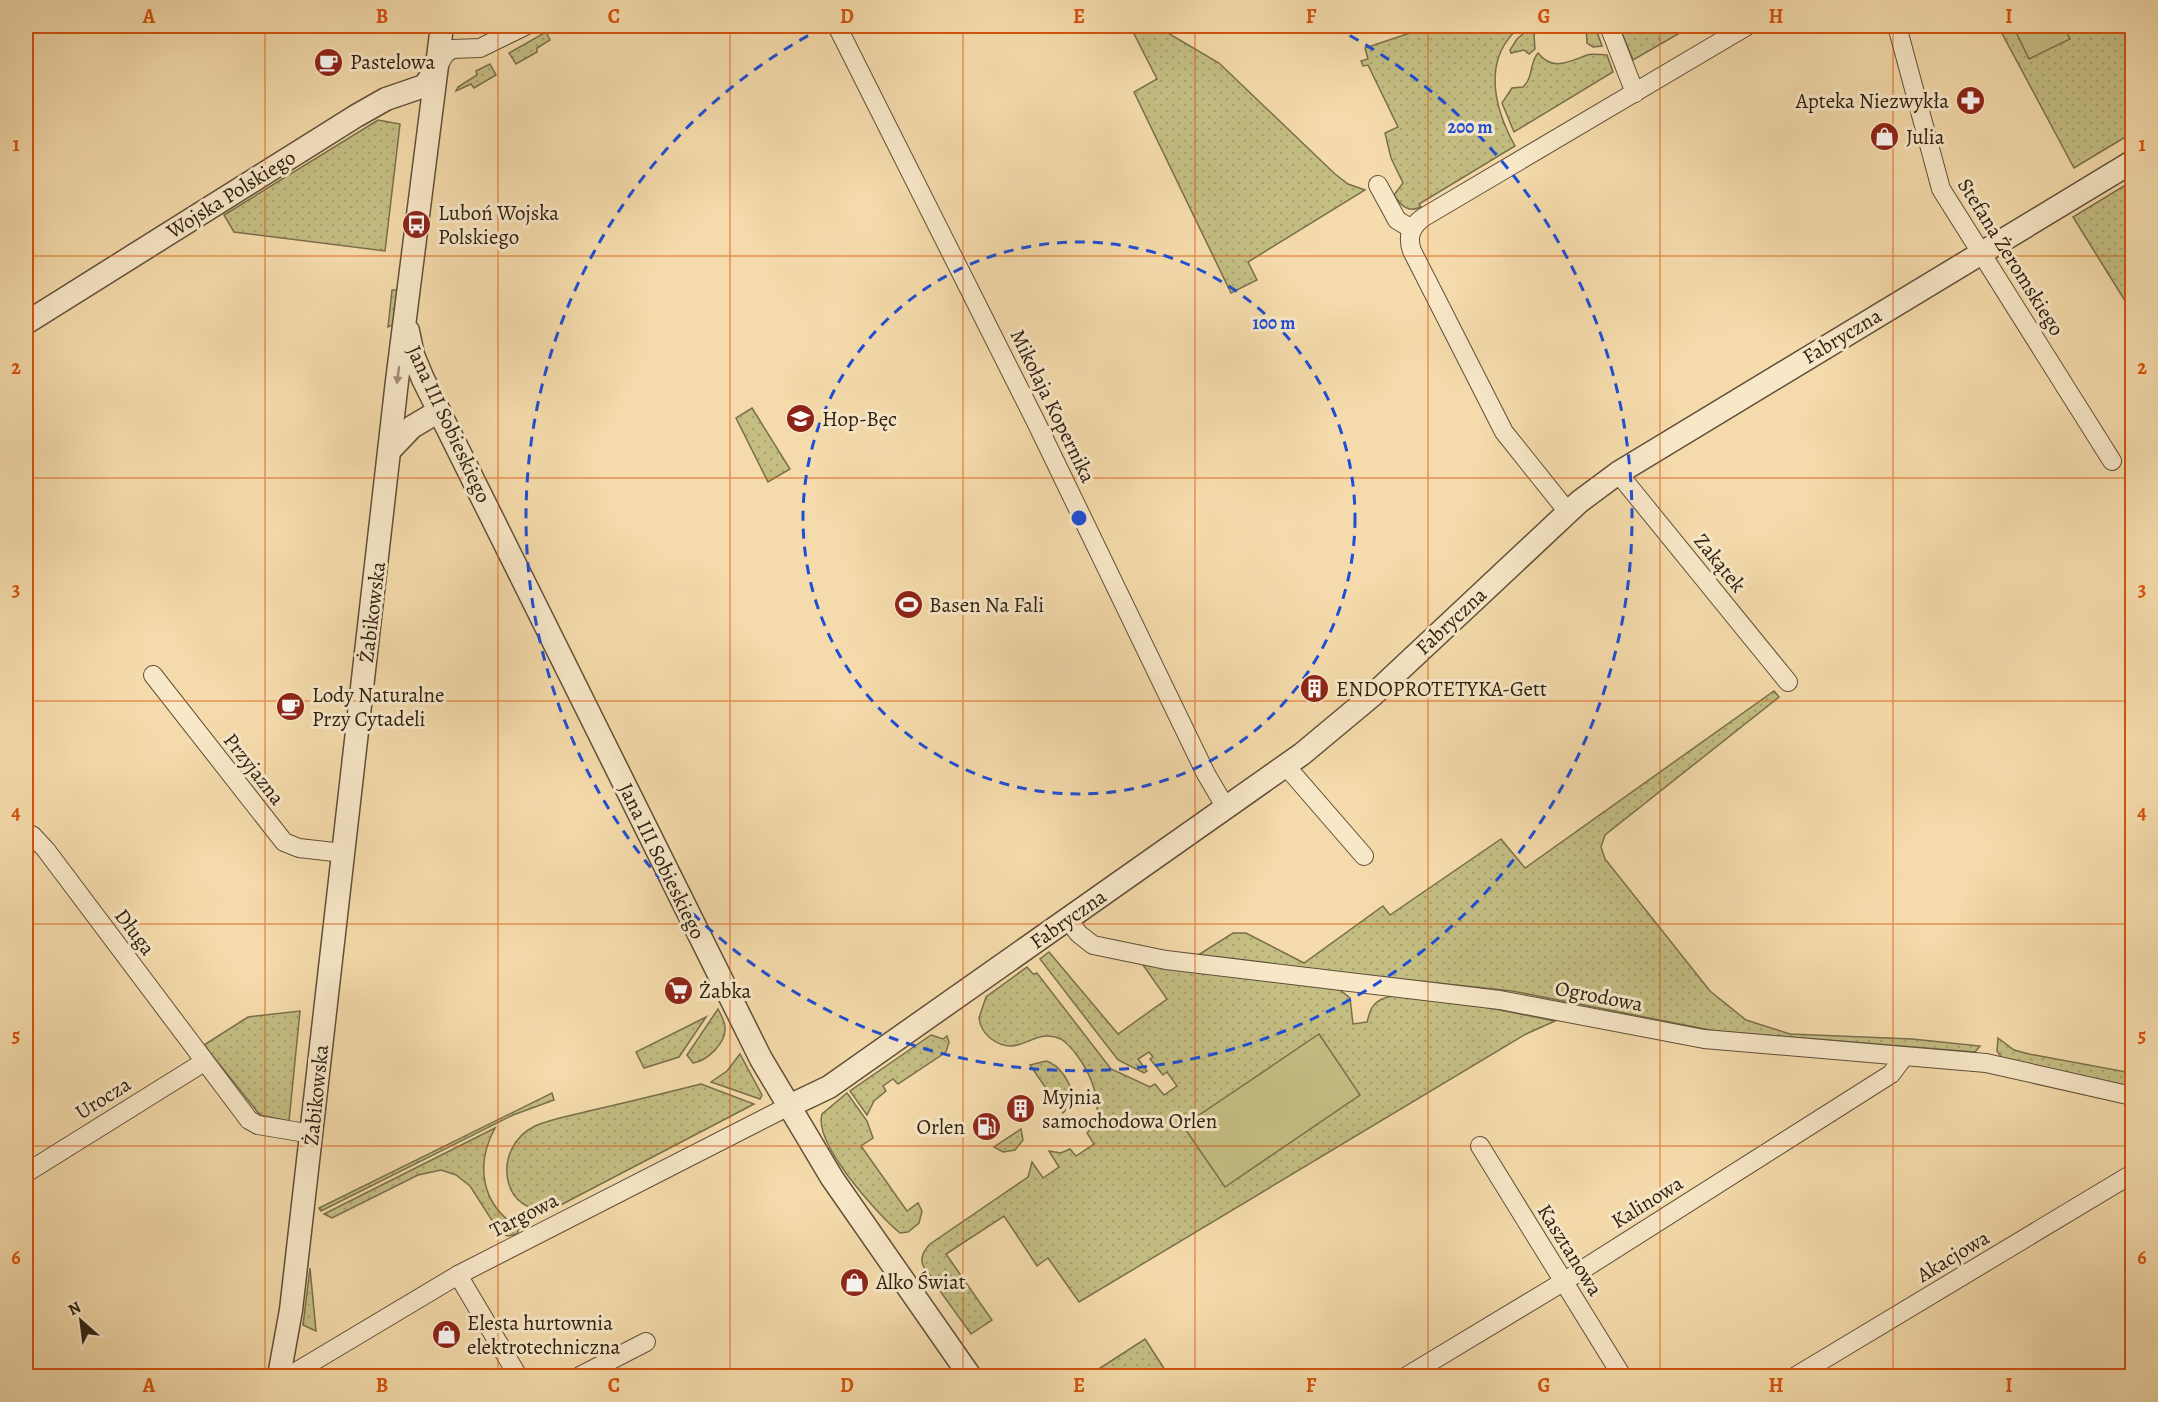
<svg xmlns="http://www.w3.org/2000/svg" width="2158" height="1402" viewBox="0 0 2158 1402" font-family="Alegreya,serif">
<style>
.grass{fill:url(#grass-dots);stroke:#796f4c;stroke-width:1.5}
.garden{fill:#c4be83;stroke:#796f4c;stroke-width:1.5}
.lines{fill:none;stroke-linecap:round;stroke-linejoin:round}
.minor-casing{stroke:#604f3a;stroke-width:20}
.tertiary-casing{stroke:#604f3a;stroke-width:25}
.minor{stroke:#f8e8c8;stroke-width:18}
.tertiary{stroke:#f8e8c8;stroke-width:22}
.oneway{fill:#9d8e77}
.grid{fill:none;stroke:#d5530d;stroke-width:1.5;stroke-opacity:0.55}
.ring{fill:none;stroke:#1d4ed8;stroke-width:3;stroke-dasharray:10 8}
.labels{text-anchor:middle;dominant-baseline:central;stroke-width:6;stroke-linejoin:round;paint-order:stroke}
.poi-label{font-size:21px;fill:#2e2014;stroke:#f8e8c8;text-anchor:start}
.street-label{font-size:21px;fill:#2e2014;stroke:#f8e8c8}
.centre{fill:#1d4ed8;stroke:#f8e8c8;stroke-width:3}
.ring-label{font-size:18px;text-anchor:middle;font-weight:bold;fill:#1d4ed8;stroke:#f8e8c8;stroke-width:6;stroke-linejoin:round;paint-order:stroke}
.neatline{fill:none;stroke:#d5530d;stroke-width:2}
.grid-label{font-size:20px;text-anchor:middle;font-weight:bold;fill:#d5530d}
</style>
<defs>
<pattern id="grass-dots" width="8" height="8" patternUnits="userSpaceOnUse" patternTransform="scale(1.5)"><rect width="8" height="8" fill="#c4be83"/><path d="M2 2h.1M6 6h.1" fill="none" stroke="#a9a370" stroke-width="1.8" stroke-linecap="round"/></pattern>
</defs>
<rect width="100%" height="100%" fill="#f5dbab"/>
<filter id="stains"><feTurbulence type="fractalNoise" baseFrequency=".00333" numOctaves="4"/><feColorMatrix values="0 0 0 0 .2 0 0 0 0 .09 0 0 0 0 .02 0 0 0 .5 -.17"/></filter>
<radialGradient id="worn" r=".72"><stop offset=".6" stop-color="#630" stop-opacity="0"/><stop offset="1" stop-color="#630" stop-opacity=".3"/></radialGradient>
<g class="grass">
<path d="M1130,26H1156L1219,63L1335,174L1348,184L1365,190L1248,262L1257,280L1231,293L1134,92L1157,79Z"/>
<path d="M1431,26H1521C1481,58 1494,108 1515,146L1419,204L1421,207C1408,213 1401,206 1394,195L1403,183L1391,158L1385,133L1398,127L1368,65L1363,66L1361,61L1368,59L1365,48Z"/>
<path d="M1532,26H1538L1534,35L1535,49L1529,54L1524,50L1511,53L1510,50L1517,39Z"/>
<path d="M1586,26H1595L1602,46L1593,47L1587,43Z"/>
<path d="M1619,26H1692L1633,60Z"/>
<path d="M1998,26H2132V133L2074,168Z"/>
<path d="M546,32L550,40L537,48V52L516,64L509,53Z"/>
<path d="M1538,53C1553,72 1570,61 1587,55C1592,53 1601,55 1607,55L1613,72L1514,132L1502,103L1512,88L1523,87C1534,77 1529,63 1538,53Z"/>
<path d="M490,64L496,75L474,88L471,84L456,91L458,87L477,75L476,71Z"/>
<path d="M378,120L400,124L385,251L234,232L224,215Z"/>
<path d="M2132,181V312L2073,217Z"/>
<path d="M392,290H399L396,323L388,327Z"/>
<path d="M752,408L790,469L768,482L736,418Z"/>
<path d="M1774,691L1779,697L1605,835L1601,847L1605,859L1710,991L1746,1020L1790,1034L1912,1039L1980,1046L1975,1052L1715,1031L1512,991L1195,957L1233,933H1246L1304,963L1383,906L1390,915L1501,839L1525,868Z"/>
<path d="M1049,952L1118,1034L1167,999L1143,965L1340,990L1350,998L1353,1024L1367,1022C1370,1011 1372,1002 1385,998C1408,989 1524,1015 1555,1021L1526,1034L1079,1302L1048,1258L1037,1266L1004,1216L946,1254L992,1320L971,1334L940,1291L943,1289C932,1274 910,1265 930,1244L1028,1177L1032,1162L1043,1178L1059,1167L1049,1151L1061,1153L1070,1149L1076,1156L1094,1144L1087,1133C1113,1110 1084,1055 1061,1039C1032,1026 1020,1061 990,1038C984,1033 980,1026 979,1018L986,997L1027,967L1033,974L1037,973L1111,1069L1150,1087L1155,1084L1164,1095L1177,1086L1167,1072L1163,1075L1150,1059L1153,1057L1149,1052L1138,1059L1147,1071L1144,1073L1118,1060L1040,959Z"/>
<path d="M718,1009C721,1015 725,1021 725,1028C726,1043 707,1061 693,1063L687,1055Z"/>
<path d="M300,1011L289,1121L260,1115L204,1045L248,1017Z"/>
<path d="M706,1017L679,1057L644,1068L636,1052Z"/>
<path d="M931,1035L943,1039L947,1036L949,1042L946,1052L898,1084L893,1079L883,1086L886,1091L874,1101L867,1115L850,1091Z"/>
<path d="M1998,1038L2014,1050L2029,1054L2132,1073V1088L2002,1058L1997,1051Z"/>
<path d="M740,1054L762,1095L760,1099L711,1082L727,1071Z"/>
<path d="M1046,1061C1061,1065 1073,1086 1073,1101L1063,1113L1030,1065Z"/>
<path d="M701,1084L754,1104L553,1209C501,1218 490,1148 535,1126C553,1118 574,1115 593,1110C629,1102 665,1093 701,1084Z"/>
<path d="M552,1093L554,1100L513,1115L321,1211L319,1208Z"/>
<path d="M847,1093L867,1121L873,1138L861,1146L907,1211L918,1203L922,1211L919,1223L908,1232L900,1233C877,1214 813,1143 822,1114Z"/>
<path d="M495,1128C475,1165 481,1205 519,1228L517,1234L508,1236L500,1233L470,1186L456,1175L441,1170L418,1175L332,1218L324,1214Z"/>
<path d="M1021,1129L1023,1140L1015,1150L1003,1152L994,1147Z"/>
<path d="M310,1268L316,1331L303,1325Z"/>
<path d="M1145,1339L1169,1376H1093L1091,1374Z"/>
</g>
<g class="garden">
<path d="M2013,26H2063L2070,39L2029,59Z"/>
<path d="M1319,1034L1360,1095L1225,1187L1183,1126Z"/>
</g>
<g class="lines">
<defs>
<g id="minor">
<path d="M837,26L1036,422L1206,774L1226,808"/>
<path d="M1609,26L1635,93"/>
<path d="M1897,26L1941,189L2112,461"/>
<path d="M437,68L445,54L452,49L480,48L525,26"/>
<path d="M1378,185L1397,220L1412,229"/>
<path d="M1618,473L1788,682"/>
<path d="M1568,512L1504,432L1412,251C1407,237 1411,226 1424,217L1747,26"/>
<path d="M153,675L284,842L299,848L343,853"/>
<path d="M1286,766L1364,856"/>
<path d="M26,832L33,836L46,850L249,1120L258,1125L312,1134"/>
<path d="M1067,919L1079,934L1093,945L1166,960L1500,1000L1704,1039L1986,1063L2132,1096"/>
<path d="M1480,1146L1622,1376"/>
<path d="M26,1173L204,1062"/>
<path d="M458,1275L518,1376"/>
<path d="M289,1376L458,1275L787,1107"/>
<path d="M580,1376L646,1342"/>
<path d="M1407,1376L1563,1282L1891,1074L1904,1057"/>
<path d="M1796,1376L2132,1174"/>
</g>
<g id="tertiary">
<path d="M26,323L356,116L386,99L424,86L436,70"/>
<path d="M408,331L413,355L423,379L761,1059L832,1178L970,1376"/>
<path d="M391,449L412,427L439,411"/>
<path d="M787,1107L829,1087L1302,754L1374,694L1579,502L1618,473L2132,162"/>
<path d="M279,1376L291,1310L397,381L442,26"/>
</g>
</defs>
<use href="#minor" class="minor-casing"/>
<use href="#tertiary" class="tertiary-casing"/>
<use href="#minor" class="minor"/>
<use href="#tertiary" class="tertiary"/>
</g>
<defs><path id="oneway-solid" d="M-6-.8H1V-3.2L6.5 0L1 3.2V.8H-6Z" transform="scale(1.5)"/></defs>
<use class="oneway" href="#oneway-solid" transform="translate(398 375) rotate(97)"/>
<path class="grid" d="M265,26V1376M498,26V1376M730,26V1376M963,26V1376M1195,26V1376M1428,26V1376M1660,26V1376M1893,26V1376M26,256H2132M26,478H2132M26,701H2132M26,924H2132M26,1146H2132"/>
<g class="ring">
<circle cx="1079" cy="518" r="276"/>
<path d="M1334 27A553 553 0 1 1 824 27"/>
</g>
<defs>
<symbol id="cafe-disc" viewBox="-11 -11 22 22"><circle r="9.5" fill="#8f2418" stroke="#f8e8c8"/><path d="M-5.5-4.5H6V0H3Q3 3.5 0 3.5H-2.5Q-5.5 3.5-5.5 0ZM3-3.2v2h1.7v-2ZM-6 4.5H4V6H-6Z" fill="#fff"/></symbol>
<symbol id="pharmacy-disc" viewBox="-11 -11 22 22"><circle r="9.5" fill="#8f2418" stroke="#f8e8c8"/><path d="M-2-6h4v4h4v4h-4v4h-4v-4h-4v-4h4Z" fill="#fff"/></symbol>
<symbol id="shop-disc" viewBox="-11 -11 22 22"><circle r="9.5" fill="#8f2418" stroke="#f8e8c8"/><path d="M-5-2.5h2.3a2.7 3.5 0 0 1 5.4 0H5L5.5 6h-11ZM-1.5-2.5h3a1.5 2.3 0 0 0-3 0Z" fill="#fff"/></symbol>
<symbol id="bus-disc" viewBox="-11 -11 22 22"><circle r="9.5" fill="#8f2418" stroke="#f8e8c8"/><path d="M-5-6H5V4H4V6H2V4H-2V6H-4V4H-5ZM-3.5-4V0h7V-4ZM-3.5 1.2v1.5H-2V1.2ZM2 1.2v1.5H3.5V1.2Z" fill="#fff"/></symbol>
<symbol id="school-disc" viewBox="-11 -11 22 22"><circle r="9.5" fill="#8f2418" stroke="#f8e8c8"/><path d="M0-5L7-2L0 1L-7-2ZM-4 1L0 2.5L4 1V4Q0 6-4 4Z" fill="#fff"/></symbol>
<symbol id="stadium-disc" viewBox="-11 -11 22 22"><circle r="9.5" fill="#8f2418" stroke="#f8e8c8"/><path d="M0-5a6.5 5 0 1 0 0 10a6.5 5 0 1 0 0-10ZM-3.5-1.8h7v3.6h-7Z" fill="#fff"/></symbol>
<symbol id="building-disc" viewBox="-11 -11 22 22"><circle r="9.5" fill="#8f2418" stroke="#f8e8c8"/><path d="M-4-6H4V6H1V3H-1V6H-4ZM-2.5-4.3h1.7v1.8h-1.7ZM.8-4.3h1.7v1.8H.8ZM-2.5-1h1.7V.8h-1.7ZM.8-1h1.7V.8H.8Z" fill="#fff"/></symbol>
<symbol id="supermarket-disc" viewBox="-11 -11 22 22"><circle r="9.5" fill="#8f2418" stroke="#f8e8c8"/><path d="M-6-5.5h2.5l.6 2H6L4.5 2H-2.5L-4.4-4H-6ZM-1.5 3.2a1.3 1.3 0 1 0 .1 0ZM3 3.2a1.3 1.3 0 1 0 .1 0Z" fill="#fff"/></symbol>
<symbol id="fuel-disc" viewBox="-11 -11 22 22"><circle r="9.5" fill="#8f2418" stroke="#f8e8c8"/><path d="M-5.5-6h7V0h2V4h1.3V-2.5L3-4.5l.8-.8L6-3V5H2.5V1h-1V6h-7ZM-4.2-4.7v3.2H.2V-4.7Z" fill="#fff"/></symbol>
</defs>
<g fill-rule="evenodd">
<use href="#cafe-disc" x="312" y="46" width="33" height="33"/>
<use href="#pharmacy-disc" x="1954" y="84" width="33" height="33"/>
<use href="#shop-disc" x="1868" y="120" width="33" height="33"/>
<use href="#bus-disc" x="400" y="208" width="33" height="33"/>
<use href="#school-disc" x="784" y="402" width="33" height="33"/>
<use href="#stadium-disc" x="892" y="588" width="33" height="33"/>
<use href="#building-disc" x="1298" y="672" width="33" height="33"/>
<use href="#cafe-disc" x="274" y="690" width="33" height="33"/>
<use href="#supermarket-disc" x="662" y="974" width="33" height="33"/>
<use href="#building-disc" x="1004" y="1092" width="33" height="33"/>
<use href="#fuel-disc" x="970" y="1110" width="33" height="33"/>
<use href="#shop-disc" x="838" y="1266" width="33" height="33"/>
<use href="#shop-disc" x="430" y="1318" width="33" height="33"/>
</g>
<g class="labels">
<g class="poi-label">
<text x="350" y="62">Pastelowa</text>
<text x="1949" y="101" text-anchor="end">Apteka Niezwykła</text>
<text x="1906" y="137">Julia</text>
<text x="438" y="213">Luboń Wojska<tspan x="438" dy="24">Polskiego</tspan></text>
<text x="822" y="419">Hop-Bęc</text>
<text x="929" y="605">Basen Na Fali</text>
<text x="1336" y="689">ENDOPROTETYKA-Gett</text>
<text x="312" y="695">Lody Naturalne<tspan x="312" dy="24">Przy Cytadeli</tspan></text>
<text x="699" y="991">Żabka</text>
<text x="1042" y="1097">Myjnia<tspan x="1042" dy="24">samochodowa Orlen</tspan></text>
<text x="965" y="1127" text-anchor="end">Orlen</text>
<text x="876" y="1282">Alko Świat</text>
<text x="467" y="1323">Elesta hurtownia<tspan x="467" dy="24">elektrotechniczna</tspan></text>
</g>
<g class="street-label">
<text transform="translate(231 194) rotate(-32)">Wojska Polskiego</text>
<text transform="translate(2011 257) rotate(58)">Stefana Żeromskiego</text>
<text transform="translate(1842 336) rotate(-31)">Fabryczna</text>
<text transform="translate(1053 406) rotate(64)">Mikołaja Kopernika</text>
<text transform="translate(449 424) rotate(65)">Jana III Sobieskiego</text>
<text transform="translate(1720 563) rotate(51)">Zakątek</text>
<text transform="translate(372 612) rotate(-83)">Żabikowska</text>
<text transform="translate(1451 621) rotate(-43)">Fabryczna</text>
<text transform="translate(254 769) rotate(52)">Przyjazna</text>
<text transform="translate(662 861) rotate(64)">Jana III Sobieskiego</text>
<text transform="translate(1068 919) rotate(-35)">Fabryczna</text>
<text transform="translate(135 932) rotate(53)">Długa</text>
<text transform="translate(1599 996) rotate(11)">Ogrodowa</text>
<text transform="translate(316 1095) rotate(-84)">Żabikowska</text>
<text transform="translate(103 1098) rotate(-32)">Urocza</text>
<text transform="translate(1647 1202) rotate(-32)">Kalinowa</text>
<text transform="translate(524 1215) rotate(-27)">Targowa</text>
<text transform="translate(1570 1250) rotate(58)">Kasztanowa</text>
<text transform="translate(1953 1256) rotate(-31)">Akacjowa</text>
</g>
</g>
<circle cx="1079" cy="518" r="9" class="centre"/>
<g class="ring-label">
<text x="1470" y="133">200 m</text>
<text x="1274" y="329">100 m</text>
</g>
<rect width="2158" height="1402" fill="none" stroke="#f5dbab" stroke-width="66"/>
<g transform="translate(81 1321) rotate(332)" stroke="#f8e8c8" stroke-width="4.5" paint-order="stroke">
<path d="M0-4.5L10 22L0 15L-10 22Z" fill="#2e2014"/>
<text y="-9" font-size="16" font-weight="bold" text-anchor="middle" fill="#2e2014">N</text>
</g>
<rect x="33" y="33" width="2092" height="1336" class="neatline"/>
<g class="grid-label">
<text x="149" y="23">A</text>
<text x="382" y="23">B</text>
<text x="614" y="23">C</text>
<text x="847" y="23">D</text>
<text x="1079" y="23">E</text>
<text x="1311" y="23">F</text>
<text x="1544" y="23">G</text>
<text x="1776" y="23">H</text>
<text x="2009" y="23">I</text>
<text x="16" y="151">1</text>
<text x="2142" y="151">1</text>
<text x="16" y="374">2</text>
<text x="2142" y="374">2</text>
<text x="16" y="596">3</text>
<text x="2142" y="596">3</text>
<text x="16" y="819">4</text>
<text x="2142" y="819">4</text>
<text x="16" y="1042">5</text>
<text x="2142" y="1042">5</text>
<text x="16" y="1264">6</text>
<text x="2142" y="1264">6</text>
<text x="149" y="1392">A</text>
<text x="382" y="1392">B</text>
<text x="614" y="1392">C</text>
<text x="847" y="1392">D</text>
<text x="1079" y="1392">E</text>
<text x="1311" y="1392">F</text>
<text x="1544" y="1392">G</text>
<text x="1776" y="1392">H</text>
<text x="2009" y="1392">I</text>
</g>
<rect width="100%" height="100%" filter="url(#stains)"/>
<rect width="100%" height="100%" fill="url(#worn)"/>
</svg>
